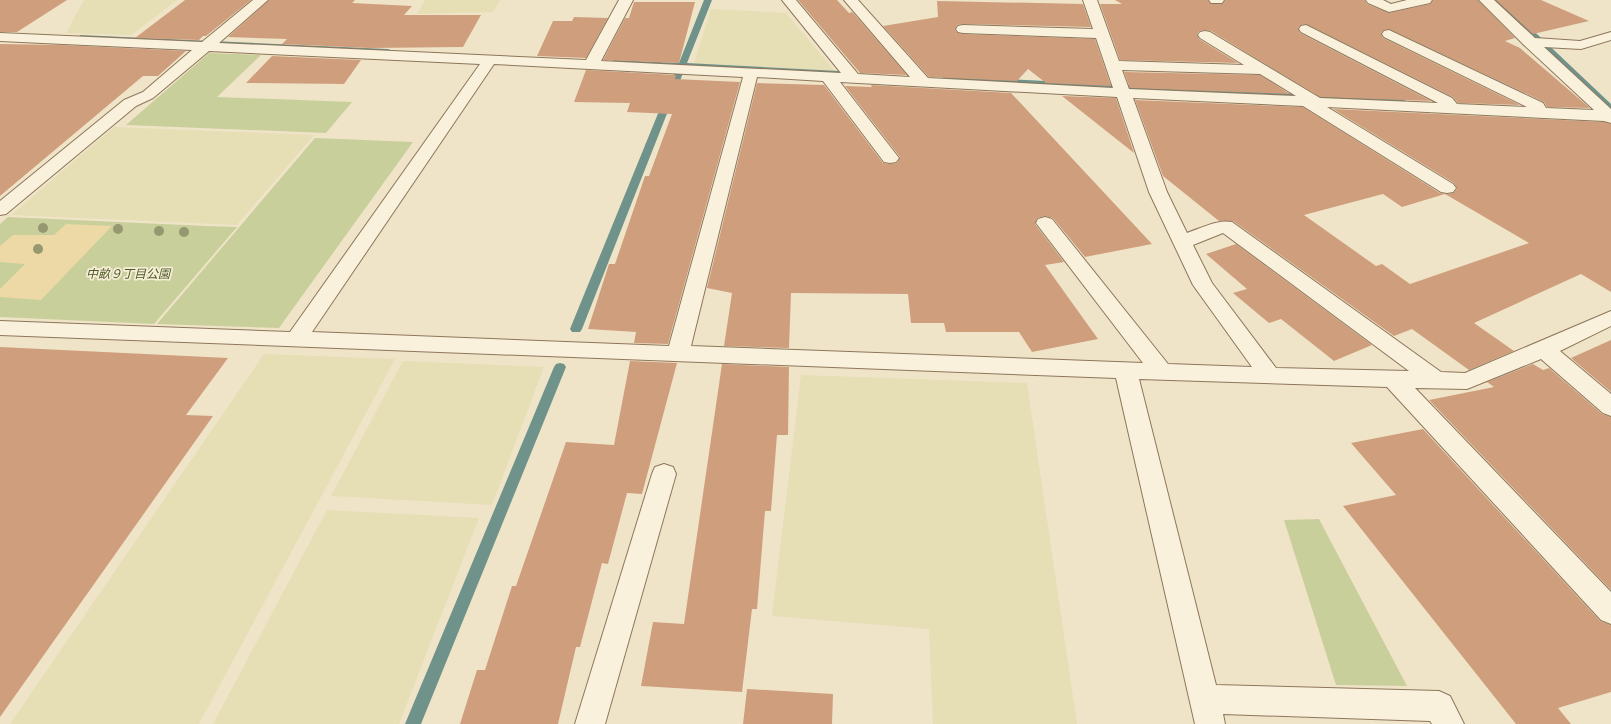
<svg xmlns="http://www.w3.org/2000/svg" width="1611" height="724" viewBox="0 0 1611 724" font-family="'IBM Plex Serif','Noto Sans JP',serif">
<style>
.farmland{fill:#e6deb5}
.green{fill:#c9cf9b}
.sand{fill:#ecd9a5}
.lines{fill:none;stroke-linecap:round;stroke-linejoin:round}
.stream{fill:#6f938a;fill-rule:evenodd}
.building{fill:#cf9f7d;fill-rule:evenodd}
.minor-casing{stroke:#8d765c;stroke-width:2}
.minor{fill:#faf1dc;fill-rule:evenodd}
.tree{fill:#96986f}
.labels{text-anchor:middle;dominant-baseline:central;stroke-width:3.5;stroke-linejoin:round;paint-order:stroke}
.park-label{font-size:12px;font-style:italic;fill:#4d5a26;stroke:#f7eed8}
</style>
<rect width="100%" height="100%" fill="#f0e4c8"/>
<g class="farmland">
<path d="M84,0H177L131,35L66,33Z"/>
<path d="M425,0H500L493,12L417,14Z"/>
<path d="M711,9L786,13L835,71L694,63Z"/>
<path d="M114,127L314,135L237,225L11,215Z"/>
<path d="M264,354L395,359L199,724H10Z"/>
<path d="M403,361L544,367L492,505L331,496Z"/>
<path d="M801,375L1027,383L1077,724H933L929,629L772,616Z"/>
<path d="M327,510L479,518L399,724H213Z"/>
</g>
<g class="green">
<path d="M209,53L261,55L217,97L352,102L326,133L126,125Z"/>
<path d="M315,138L413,142L279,328L157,324Z"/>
<path d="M8,217L207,226L237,227L154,324L0,317V224Z"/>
<path d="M1319,519L1407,686L1336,685L1284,520Z"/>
</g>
<path class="sand" d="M66,224L112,226L41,300L0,297V289L25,264L0,262V246L13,235H54Z"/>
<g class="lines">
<g class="stream">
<path d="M704,0H712L687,63L839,71L843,73L839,75L685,68L582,329L580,332H572L570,329L677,67L614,64L610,62L614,60L679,63Z"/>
<path d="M1493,0H1501L1611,104V112L1608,111Z"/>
<path d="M80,35L388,49L392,51L388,53L83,39L79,37Z"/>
<path d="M944,76L1403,99L1407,102L1403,105L947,80L943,78Z"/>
<path d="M560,363L564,364L566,367L421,724H405L554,367L556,364Z"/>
</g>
</g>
<g class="building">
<path d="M0,0H67L17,32H0Z"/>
<path d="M185,0H251L206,36H203L199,40L135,38Z"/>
<path d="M269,0H355L352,3L412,6L404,15H481L463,47L369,48L282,44L287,39L228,37Z"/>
<path d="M798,0H837L849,13L852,12L855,15L907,75L860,73Z"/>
<path d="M1115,0H1208L1211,4H1222L1225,0H1365L1367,4L1389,13L1430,4L1433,0H1478L1515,38L1505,41L1520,48L1590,108L1547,107L1544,102L1389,29L1384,30L1381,33L1383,38L1520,105L1458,103L1453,97L1306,24L1301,25L1298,28L1300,33L1431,101L1320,97L1211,31L1205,30L1199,31L1197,34L1199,39L1238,63L1120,60L1100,4H1122Z"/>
<path d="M1496,0H1541L1589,21L1533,34Z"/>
<path d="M937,1L1083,4L1091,27L963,24L957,25L955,30L958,33L963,34L1095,39L1111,86L1046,83L1028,69L1017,81L929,77L883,26L938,17Z"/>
<path d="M634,2H695L679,63L603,60L625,18H629Z"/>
<path d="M574,17L608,18L586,58L537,56L553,21H572Z"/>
<path d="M0,44L62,45L186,51L158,76H143L0,196Z"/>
<path d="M272,56L361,60L344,84L246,83Z"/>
<path d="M586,70L676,75L675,79L740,82L668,344L634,343L636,332L588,329L609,264H615L645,176H649L672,114L627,112L630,103L574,102Z"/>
<path d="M1124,72L1260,75L1290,94L1130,88Z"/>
<path d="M757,83L824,85L883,163L890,164L897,163L900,157L845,86L872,87L871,85L1011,93L1152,244L1085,257L1053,218L1045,216L1037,218L1035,224L1064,262L1045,265L1098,339L1032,352L1019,332H946L944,323H911L908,294L791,293L789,348L724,346L732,293L707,288Z"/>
<path d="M1062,96L1116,98L1134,153Z"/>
<path d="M1135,100L1303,107L1440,193L1447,194L1453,193L1457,189L1454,183L1333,109L1604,122L1611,124V292L1581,274L1474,323L1514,351L1469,370L1412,329L1394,336L1233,221H1219L1163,176ZM1383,194L1402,207L1445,194L1529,243L1410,284L1382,264L1376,266L1304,215Z"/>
<path d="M1236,244L1372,345L1334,361L1281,319L1269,323L1233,293L1247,289L1206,254Z"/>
<path d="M1611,340V392L1571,358Z"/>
<path d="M0,347L228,358L186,415L213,416L0,717Z"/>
<path d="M630,361L677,363L642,494L627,493L608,564L602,563L580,647H576L558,724H460L477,670H485L512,586H516L566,442L614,445Z"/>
<path d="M722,364L789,367L788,435H777L771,511H765L757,609H752L742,692L641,686L653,622L684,624Z"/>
<path d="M1533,364L1543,370L1549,368L1602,414L1611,417V590L1429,400L1494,387L1487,382Z"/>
<path d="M1423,429L1600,621L1611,625V692L1558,708L1571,724H1516L1343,506L1396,495L1351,443Z"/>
<path d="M747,689L833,694L832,724H743Z"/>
</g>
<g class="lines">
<defs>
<g id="minor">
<path d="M253,0H268L219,43L586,60L619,0H633L601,61L841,73L782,0H796L858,74L910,77L844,0H858L928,78L1113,88L1096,38L963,33L958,32L956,29L958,26L963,25L1093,29L1083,0H1097L1119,61L1244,65L1200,38L1198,35L1200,32L1205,31L1210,32L1320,98L1438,103L1301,32L1299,29L1301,26L1306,25L1452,98L1457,104L1527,107L1384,37L1382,34L1384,31L1389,30L1543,103L1546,108L1594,110L1524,45L1479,0H1494L1535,38L1580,41L1611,32V40L1581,49L1544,47L1611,109V123L1604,121L1327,107L1453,184L1456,188L1453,192L1447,193L1441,192L1303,106L1133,98L1167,192L1187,233C1201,228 1218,219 1232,222L1441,372L1465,373L1611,311V326L1560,351L1611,394V416L1603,413L1541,359L1467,389L1415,388L1611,592V624L1601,620L1387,387L1139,379L1216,685L1439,691L1450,696L1464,724H1432L1430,721L1223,714L1225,724H1195L1116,378L0,335V321L290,332L480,64L209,51L153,98L136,106L6,214L0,215V201L124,100L143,92L192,50L0,41V33L202,42ZM494,64L743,77L669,346L312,332ZM1122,70L1260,74L1296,96L1129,89ZM757,77L823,81L884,162L890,163L896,162L899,158L840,82L1117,97L1149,192L1193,285L1252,367L1168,364L1052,219L1045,217L1038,219L1036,223L1143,363L691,346ZM1223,233L1409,371L1276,368L1212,283L1193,245Z"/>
<path d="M1209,0H1224L1222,3H1211Z"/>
<path d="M1366,0H1383L1391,4L1407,0H1432L1430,3L1389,12L1368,3Z"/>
<path d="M664,464L673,467L676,474L605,724H575L652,474L655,467Z"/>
</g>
</defs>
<use href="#minor" class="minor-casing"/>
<use href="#minor" class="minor"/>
</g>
<g class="tree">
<circle cx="43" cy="228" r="5"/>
<circle cx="118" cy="229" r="5"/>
<circle cx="159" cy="231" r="5"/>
<circle cx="184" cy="232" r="5"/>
<circle cx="38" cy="249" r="5"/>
</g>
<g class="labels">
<g class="park-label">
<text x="128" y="273">中畝９丁目公園</text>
</g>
</g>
</svg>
